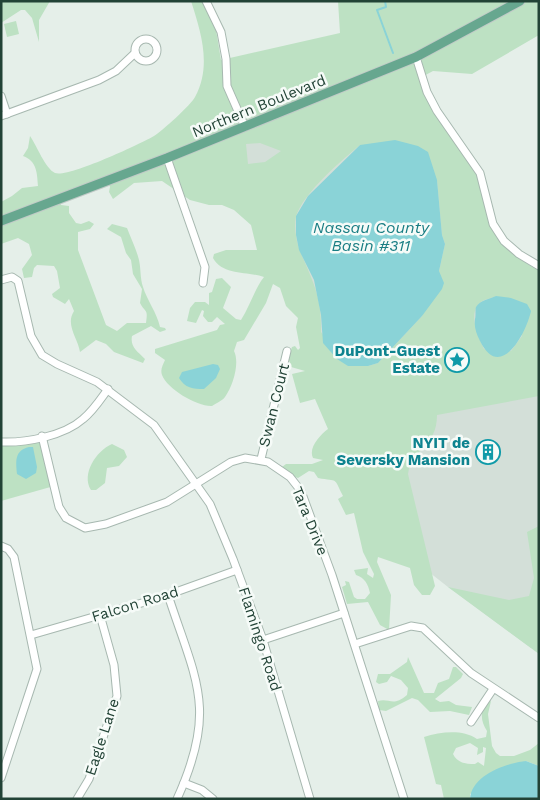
<svg xmlns="http://www.w3.org/2000/svg" width="540" height="800" viewBox="0 0 540 800" font-family="'Work Sans',sans-serif">
<style>
.built{fill:#d3dfd8}
.green{fill:#bde1c3;fill-rule:evenodd}
.water{fill:#8ad3d7}
.lines{fill:none;stroke-linecap:round;stroke-linejoin:round}
.stream{stroke:#8ad3d7;stroke-width:2}
.minor-casing{stroke:#a7b8b0;stroke-width:9}
.major-casing{stroke:#c1cac7;stroke-width:11}
.minor{stroke:#fff;stroke-width:7}
.major{stroke:#67a78f;stroke-width:9}
.labels{text-anchor:middle;dominant-baseline:central;stroke-width:5;stroke-linejoin:round;paint-order:stroke}
.street-label{font-size:15px;fill:#224336;stroke:#f6fbf8}
.culture-label{font-size:15px;font-weight:bold;fill:#0d838f;stroke:#f6fbf8;text-anchor:end}
.water-label{font-size:16px;font-style:italic;fill:#187d83;stroke:#f6fbf8}
</style>
<rect width="100%" height="100%" fill="#e5efe9"/>
<path class="built" d="M423,89L430,105L470,161L480,185L489,225L502,244L518,258L539,271V638L531,648L448,587L354,513L298,318L229,139Z"/>
<g class="green">
<path d="M1,1H50L39,20V42L32,18L25,10H21L1,23Z"/>
<path d="M191,1H204L216,30L221,60L340,33L338,1H539V35L472,74L433,71L420,78C430,114 459,136 474,169C486,194 483,222 502,244C512,255 526,263 539,271V396L437,415C437,448 412,447 408,474L435,586L430,595H422L414,585L410,568L378,557L377,562L391,595L389,630L380,625L368,602L347,604L342,587L346,585L345,581L349,582L354,597L357,599H365L370,593C368,584 365,578 356,575L354,570L368,568L367,574L373,578L374,574L363,552L354,513L346,515L338,499L343,496C333,476 339,482 318,478L314,472L309,471L298,478L290,475L282,467L286,464H312L323,460L313,458C308,448 320,435 328,429L315,399L300,403L292,374L305,371L291,367L288,357L292,347L295,346L298,350L300,348L296,327L298,318L286,306L280,288L273,284L266,303L244,340L237,342L234,351C240,363 233,386 225,397C222,401 216,403 212,406C198,407 167,389 162,375C160,369 163,365 165,360L155,353V349L217,330L220,325L225,324L217,317L212,322H208L203,316L204,311L202,310L196,323L187,321L190,308L195,302H205L209,305V293L212,292L216,279L222,278L231,287L223,308L236,319L241,320C250,306 255,288 264,277C247,271 223,276 213,258L214,254L226,250H257L251,225L234,210L222,205H209L190,200L162,181L134,183L113,199L109,192L110,187L108,181L59,200L61,205L69,206V213L76,223L81,224L89,221L94,224L90,229L78,232V250L106,325L117,331L127,323H146C148,308 146,314 140,303L142,289L133,274L131,260L126,253L121,237L107,229L112,224L127,228C130,236 137,251 139,260C141,269 140,278 143,287C147,300 157,313 160,327L165,328L166,330L160,332L151,326L132,336C130,347 137,351 145,359L143,363L114,352L106,344L96,340L80,352C78,338 65,325 74,311L69,299L65,304L53,297L52,294L60,288L57,271L54,266L37,265L34,268L32,277L24,278L22,269L32,255L29,244L18,238L1,244V202L12,196L22,188L38,186C37,173 37,161 23,156L28,148L30,136C37,146 45,168 55,173C68,178 140,144 154,136C161,132 192,104 195,97C212,66 201,32 191,1ZM260,143L281,151L265,162L248,164L246,144ZM360,145L437,180L442,235L445,244L439,271L422,316L378,363L368,366H348L321,332C322,297 313,282 300,251C296,241 294,227 296,217C302,194 342,160 360,145ZM497,296L522,336L511,351L484,349C478,336 467,313 481,302C485,299 492,298 497,296Z"/>
<path d="M16,21L19,34L7,37L4,24Z"/>
<path d="M42,436L54,486L1,501V442Z"/>
<path d="M112,444L124,450L127,457L119,466L107,468L105,483L96,490H91C81,474 96,451 112,444Z"/>
<path d="M539,526V654L448,587L509,600L529,596L534,578L527,532Z"/>
<path d="M408,657L424,693H434L438,683L449,679L453,667H456L463,674L461,678L435,699L440,702L449,701L456,705L472,707L469,715L450,711L430,712L418,700L412,698L386,711L379,710L378,701C390,698 393,707 407,695L408,688L401,680L391,676L387,682L379,684L376,682L378,674H390L407,662Z"/>
<path d="M491,701L488,714L492,746L496,753L500,756H514L530,750L539,743V766L526,761L470,794V799H444L441,785L436,784L424,737C441,732 462,729 477,739L486,737L487,731C480,721 479,707 491,701ZM470,743L478,748L477,755L483,752V747L486,748L484,766L478,762L475,764C466,764 457,763 453,754L456,748Z"/>
</g>
<g class="water">
<path d="M395,140L418,146L428,152L437,180L442,235L445,244L439,271L444,283L442,289L422,316L378,363L368,366H348L337,359L323,343L321,315L314,280L299,250L296,235V216L308,196L360,145Z"/>
<path d="M496,296L511,298L527,304L531,311C526,334 500,382 480,341C476,333 474,327 475,319C476,316 475,310 476,307C480,300 490,299 496,296Z"/>
<path d="M213,364L218,365L220,369L216,378L204,389C193,389 185,388 179,378L182,372Z"/>
<path d="M29,447H33L37,467L36,473L26,479L17,474C16,461 14,451 29,447Z"/>
<path d="M526,761L539,766V799H470C471,775 507,763 526,761Z"/>
</g>
<g class="lines">
<path class="stream" d="M385,1L386,7L377,10L393,53"/>
<defs>
<g id="minor">
<path d="M206,1L221,32L226,59L227,86L245,127"/>
<circle cx="146" cy="50" r="11"/>
<path d="M416,57L427,92L437,111L480,173L493,224L504,241L519,254L539,266"/>
<path d="M1,96L7,114"/>
<path d="M1,116L99,80L116,71L135,53"/>
<path d="M167,158L205,267L203,283"/>
<path d="M1,280L12,277L18,281L31,336L42,355L57,364L97,382L154,425L210,504L233,559L263,640L310,799"/>
<path d="M42,436L59,507L66,518L85,528L106,524L167,502L231,462L245,458L268,462L290,477L301,491L332,575L404,799"/>
<path d="M1,442C26,443 64,436 83,419C93,411 100,400 108,389"/>
<path d="M261,459L287,351"/>
<path d="M1,546L8,549L14,557L37,669L1,778"/>
<path d="M168,595C196,681 218,709 177,799"/>
<path d="M31,635L159,598L237,570"/>
<path d="M263,640L344,613"/>
<path d="M355,644L411,626L423,628L471,673L539,718"/>
<path d="M471,722L493,689"/>
<path d="M184,783L202,790L213,799"/>
<path d="M77,799L89,779L117,696L114,665L100,615"/>
</g>
<path id="major" d="M1,221L167,158L416,57L520,1"/>
</defs>
<use href="#minor" class="minor-casing"/>
<use href="#major" class="major-casing"/>
<use href="#minor" class="minor"/>
<use href="#major" class="major"/>
</g>
<defs>
<symbol id="sight-ring" viewBox="-11 -11 22 22"><circle r="9.5" fill="#f6fbf8" stroke="#0f9aa8" stroke-width="1.5"/><path d="M0-6L1.8-2.2L6-1.7L2.9 1.2L3.7 5.4L0 3.3L-3.7 5.4L-2.9 1.2L-6-1.7L-1.8-2.2Z" fill="#0f9aa8"/></symbol>
<symbol id="building-ring" viewBox="-11 -11 22 22"><circle r="9.5" fill="#f6fbf8" stroke="#0f9aa8" stroke-width="1.5"/><path d="M-4-6H4V6H1V3H-1V6H-4ZM-2.5-4.3h1.7v1.8h-1.7ZM.8-4.3h1.7v1.8H.8ZM-2.5-1h1.7V.8h-1.7ZM.8-1h1.7V.8H.8Z" fill="#0f9aa8"/></symbol>
</defs>
<g fill-rule="evenodd">
<use href="#sight-ring" x="443" y="346" width="28" height="28"/>
<use href="#building-ring" x="474" y="438" width="28" height="28"/>
</g>
<g class="labels">
<g class="street-label">
<text transform="translate(259 106) rotate(-22)">Northern Boulevard</text>
<text transform="translate(274 405) rotate(-76)">Swan Court</text>
<text transform="translate(310 521) rotate(68)">Tara Drive</text>
<text transform="translate(135 604) rotate(-17)">Falcon Road</text>
<text transform="translate(260 639) rotate(72)">Flamingo Road</text>
<text transform="translate(102 737) rotate(-72)">Eagle Lane</text>
</g>
<g class="culture-label">
<text x="440" y="351">DuPont-Guest<tspan x="440" dy="17">Estate</tspan></text>
<text x="470" y="443">NYIT de<tspan x="470" dy="17">Seversky Mansion</tspan></text>
</g>
<g class="water-label">
<text x="371" y="227">Nassau County<tspan x="371" dy="18">Basin #311</tspan></text>
</g>
</g>
<rect width="540" height="800" fill="none" stroke="#224336" stroke-width="5"/>
</svg>
